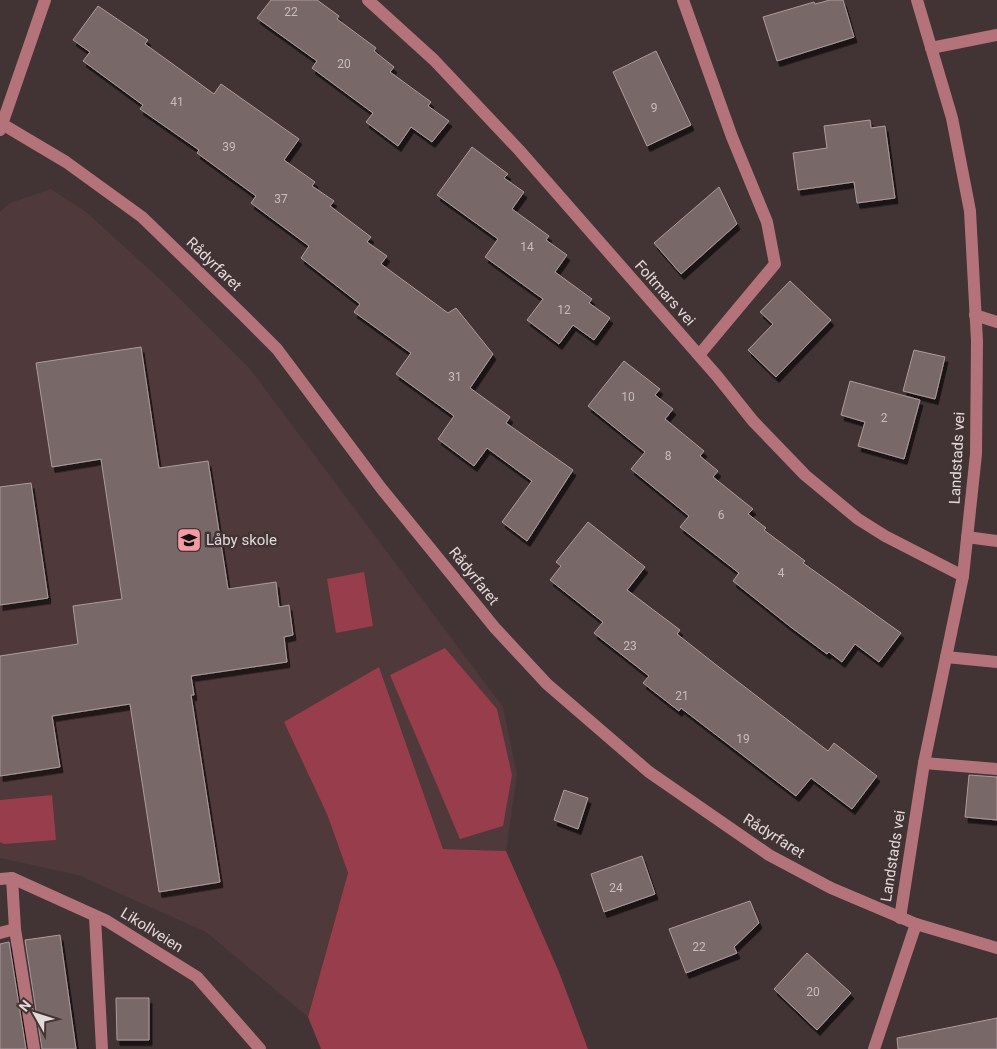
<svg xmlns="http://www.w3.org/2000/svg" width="997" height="1049" viewBox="0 0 997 1049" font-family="Roboto,sans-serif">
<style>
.built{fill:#50393b}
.green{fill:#973d4b}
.building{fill:#786768;stroke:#ae9b9c;filter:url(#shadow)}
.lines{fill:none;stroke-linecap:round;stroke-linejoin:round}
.minor{stroke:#b4737a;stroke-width:12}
.labels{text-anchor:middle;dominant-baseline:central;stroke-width:5;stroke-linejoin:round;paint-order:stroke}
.number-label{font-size:12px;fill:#c8bcbd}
.street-label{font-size:15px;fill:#e3d9d9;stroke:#423334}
.poi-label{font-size:15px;fill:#e3d9d9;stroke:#423334;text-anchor:start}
</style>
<defs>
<filter id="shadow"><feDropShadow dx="3" dy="5.5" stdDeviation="0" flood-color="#0009"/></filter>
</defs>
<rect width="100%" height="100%" fill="#423334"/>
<path class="built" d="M51,189L86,212L162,281L250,369L503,707L517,774L506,851L443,849L379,667L327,814L348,873L308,1017L206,932L78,875L0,858V212L10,203Z"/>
<g class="green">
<path d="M364,572L373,626L336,633L327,579Z"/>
<path d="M445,648L497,709L512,775L503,826L460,839L390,675Z"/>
<path d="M379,667L443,849L506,851L559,972L588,1049H321L308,1017L348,873L327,814L284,722Z"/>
<path d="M52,795L56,840L4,844L0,842V800Z"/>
</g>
<g class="building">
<path d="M271,0H317L339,16L337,19L376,48L374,51L394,67L390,72L431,102L428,106L449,121L432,142L411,127L398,146L366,122L373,113L312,68L317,61L257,18Z"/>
<path d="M830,0H843L854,37L777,61L763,17L814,2L815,4Z"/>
<path d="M98,6L148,40L145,44L214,94L221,84L299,139L284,160L315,182L312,186L334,201L330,206L371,237L367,242L387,256L381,264L448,313L456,308L493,354L470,388L510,417L506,423L573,470L527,541L502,522L532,481L487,448L474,466L438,439L454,416L396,374L411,353L354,312L360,304L301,258L309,246L251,203L256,196L197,153L199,150L140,109L143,105L83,61L90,52L73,40Z"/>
<path d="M656,51L691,125L647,146L613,72Z"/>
<path d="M870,120L871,128L885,126L895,198L857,203L854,182L798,190L793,153L827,148L824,126Z"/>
<path d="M472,147L508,174L504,178L524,192L512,209L549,236L546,240L567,255L555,272L592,299L589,303L610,318L594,340L573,325L559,344L527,320L543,299L485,257L498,239L437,195Z"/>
<path d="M719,187L737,224L681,274L654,243Z"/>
<path d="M790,281L831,320L776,377L748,350L773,324L760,312Z"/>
<path d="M141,347L159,468L208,461L228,589L276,582L279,607L289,605L293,635L284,637L287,662L191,676L194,695H191L220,882L159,892L130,704L52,716L60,767L0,776V656L78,644L73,606L122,599L101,459L52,467L36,363Z"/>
<path d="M914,350L945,357L935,399L903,391Z"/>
<path d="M624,361L660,389L655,395L673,409L665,419L704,451L700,456L718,471L713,477L753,509L748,514L766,528L764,530L805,561L803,563L901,633L879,662L855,644L842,662L829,652L827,654L792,628L733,581L739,573L680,527L689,516L631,469L645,452L588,406Z"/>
<path d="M850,381L920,400L904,459L858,446L865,422L841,415Z"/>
<path d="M31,483L48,598L0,605V487Z"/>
<path d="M588,522L645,567L627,590L680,630L677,634L715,664L828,751L834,743L877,776L852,809L811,778L796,796L681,708L679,711L643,683L649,676L594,633L603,622L550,580L561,566L556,562Z"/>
<path d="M969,775L997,777V820L965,817Z"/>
<path d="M564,790L588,798L578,829L554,820Z"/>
<path d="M642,856L655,894L604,912L591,874Z"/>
<path d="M750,901L759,923L734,947L737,953L686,973L669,929Z"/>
<path d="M60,935L76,1049H42L25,940Z"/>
<path d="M9,942L26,1049H0V944Z"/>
<path d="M807,953L851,993L817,1030L774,989Z"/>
<path d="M116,998H149V1040H117Z"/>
<path d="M997,1018V1049H898L897,1038Z"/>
</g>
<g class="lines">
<g class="minor">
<path d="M368,0L434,60L519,150L717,376L753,421L805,475L858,519L885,536L963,576"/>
<path d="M683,0L732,137L767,222L775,264L699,355"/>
<path d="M931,48L997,35"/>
<path d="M2,124L66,162L142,217L242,314L277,349L381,488L495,628L547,684L649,772L769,855L831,888L916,924L997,948"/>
<path d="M0,130L45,0"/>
<path d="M975,315L997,322"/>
<path d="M967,537L997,541"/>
<path d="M946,657L997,662"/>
<path d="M924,763L997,769"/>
<path d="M12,878L15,929L34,1049"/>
<path d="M0,879L12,878L107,921L197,977L260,1049"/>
<path d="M95,917L102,1049"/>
<path d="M900,918L924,763L963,576L976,454L977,341L970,211L952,118L917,0"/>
<path d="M0,933L15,929"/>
<path d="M874,1049L916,924"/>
</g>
</g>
<defs>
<symbol id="school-square" viewBox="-11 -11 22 22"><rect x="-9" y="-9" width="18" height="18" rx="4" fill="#f49aa3" stroke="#423334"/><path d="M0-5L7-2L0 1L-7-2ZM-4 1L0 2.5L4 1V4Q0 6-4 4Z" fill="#111"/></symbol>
</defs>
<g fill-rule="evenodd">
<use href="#school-square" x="175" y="526" width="28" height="28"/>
</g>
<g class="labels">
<g class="number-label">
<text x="291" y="12">22</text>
<text x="344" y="64">20</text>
<text x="177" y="102">41</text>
<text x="654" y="108">9</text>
<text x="229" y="147">39</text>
<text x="281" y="199">37</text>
<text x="527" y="247">14</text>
<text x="564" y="310">12</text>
<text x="455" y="377">31</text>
<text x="628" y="397">10</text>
<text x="884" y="418">2</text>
<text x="668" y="456">8</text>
<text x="721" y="515">6</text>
<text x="781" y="573">4</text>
<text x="630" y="646">23</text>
<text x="682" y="696">21</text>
<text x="743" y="739">19</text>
<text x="616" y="888">24</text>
<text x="699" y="947">22</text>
<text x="813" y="992">20</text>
</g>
<g class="street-label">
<text transform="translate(214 264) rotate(44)">Rådyrfaret</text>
<text transform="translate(665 293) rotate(48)">Foltmars vei</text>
<text transform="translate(957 458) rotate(-87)">Landstads vei</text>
<text transform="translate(474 576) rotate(51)">Rådyrfaret</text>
<text transform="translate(774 836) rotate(32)">Rådyrfaret</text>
<text transform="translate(893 856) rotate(-81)">Landstads vei</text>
<text transform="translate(152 930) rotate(32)">Likollveien</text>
</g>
<g class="poi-label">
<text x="206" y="540">Låby skole</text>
</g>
</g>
<g transform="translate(35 1014) rotate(309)" stroke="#423334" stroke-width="4" paint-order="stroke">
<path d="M0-4L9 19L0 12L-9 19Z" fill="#e3d9d9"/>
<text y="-8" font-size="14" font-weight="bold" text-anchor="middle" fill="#e3d9d9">N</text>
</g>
</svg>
